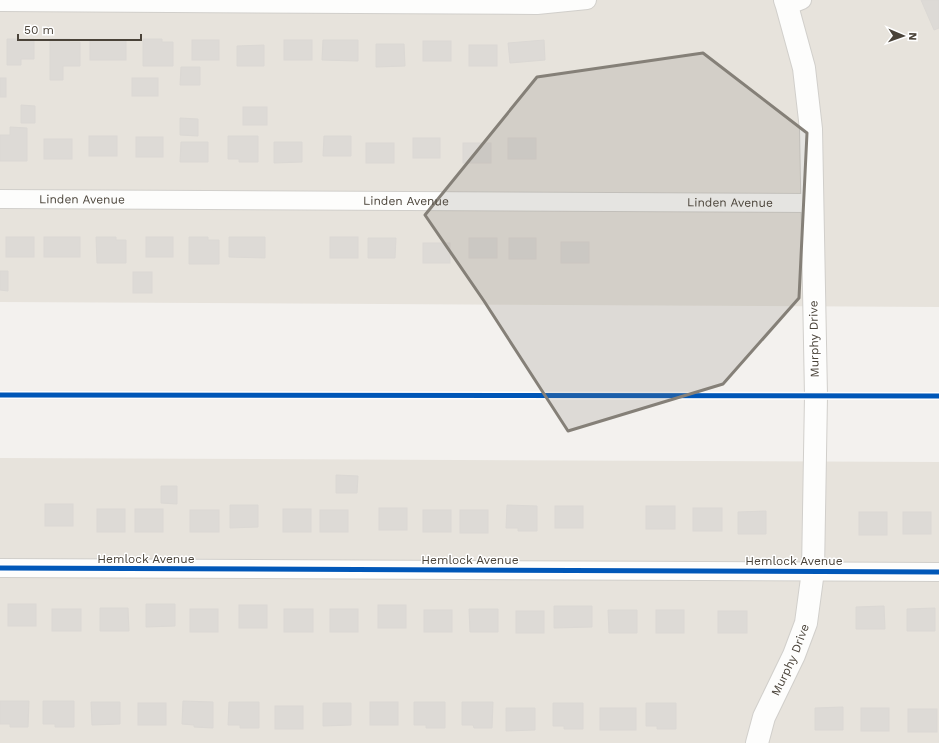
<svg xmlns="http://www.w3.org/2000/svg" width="939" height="743" viewBox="0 0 939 743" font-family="'Work Sans',sans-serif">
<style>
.residential{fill:#e7e3dc}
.building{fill:#dddad6;stroke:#dbd8d4}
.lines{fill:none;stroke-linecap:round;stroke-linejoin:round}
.minor-casing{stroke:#d1cfcb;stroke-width:20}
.tertiary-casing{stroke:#d1cfcb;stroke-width:24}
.minor{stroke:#fdfdfc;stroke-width:18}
.tertiary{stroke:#fdfdfc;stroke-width:22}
.cycleway-casing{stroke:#fff;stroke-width:8}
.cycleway{stroke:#0057b8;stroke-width:5}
.marked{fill:#858078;fill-opacity:0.2;stroke:#858078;stroke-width:3;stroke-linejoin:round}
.labels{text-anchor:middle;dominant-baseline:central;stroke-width:3;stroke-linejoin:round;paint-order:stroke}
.street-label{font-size:12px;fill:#4a4339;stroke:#fff}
</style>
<rect width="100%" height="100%" fill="#f3f1ee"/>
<g class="residential">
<path d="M0,0H939V307L0,302Z"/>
<path d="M0,458L939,462V743H0Z"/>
</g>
<g class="building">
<path d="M921,0H939V28L934,30Z"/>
<path d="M7,39H34V59H21V65H7Z"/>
<path d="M50,39H70L69,42H80V66H63V80H50Z"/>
<path d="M143,39H162V42H173V66H143Z"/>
<rect x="90" y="40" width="36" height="20"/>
<rect x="192" y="40" width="27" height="20"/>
<rect x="284" y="40" width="28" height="20"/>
<path d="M323,40H358V61L322,60Z"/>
<path d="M544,40L545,60L510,63L508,43Z"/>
<rect x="423" y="41" width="28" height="20"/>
<path d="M376,44H404L405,66L376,67Z"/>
<path d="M264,45V66H237V46Z"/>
<rect x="469" y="45" width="28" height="21"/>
<path d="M181,67H200V85H180Z"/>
<rect x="0" y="78" width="6" height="19"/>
<rect x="132" y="78" width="26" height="18"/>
<path d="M21,105L35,106V123H21Z"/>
<rect x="243" y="107" width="24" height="18"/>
<path d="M180,118L198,119V136L180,135Z"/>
<path d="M10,127L27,128V161H0V135H10Z"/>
<rect x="89" y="136" width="28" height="20"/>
<path d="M228,136H258V162H239V159H228Z"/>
<path d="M324,136H351V156H323Z"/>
<rect x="136" y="137" width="27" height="20"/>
<rect x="413" y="138" width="27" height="20"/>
<rect x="508" y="138" width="28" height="21"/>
<rect x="44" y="139" width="28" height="20"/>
<path d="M181,142H208V162H180Z"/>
<path d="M274,142H302V162L274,163Z"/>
<rect x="366" y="143" width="28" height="20"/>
<rect x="463" y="143" width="28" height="20"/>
<rect x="6" y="237" width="28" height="20"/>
<rect x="44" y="237" width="36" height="20"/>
<path d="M96,237H116V240H126V263H97Z"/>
<rect x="146" y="237" width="27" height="20"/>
<path d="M189,237H208V240H219V264H189Z"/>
<path d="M229,237H265V258L229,257Z"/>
<rect x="330" y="237" width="28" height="21"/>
<path d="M368,238H396L395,258H368Z"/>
<rect x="469" y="238" width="28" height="20"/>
<rect x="509" y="238" width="27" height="21"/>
<rect x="561" y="242" width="28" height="21"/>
<rect x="423" y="243" width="27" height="20"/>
<path d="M0,271H8V291L0,290Z"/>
<rect x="133" y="272" width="19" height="21"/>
<path d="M336,475L358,476L357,493H336Z"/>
<path d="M161,486H177V504L161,503Z"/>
<rect x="45" y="504" width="28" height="22"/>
<path d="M230,505H258V527L230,528Z"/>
<path d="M507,505L537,506V531H518V528H506Z"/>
<rect x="555" y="506" width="28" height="22"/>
<rect x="646" y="506" width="29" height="23"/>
<rect x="379" y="508" width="28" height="22"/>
<rect x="693" y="508" width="29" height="23"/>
<rect x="97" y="509" width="28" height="23"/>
<rect x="135" y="509" width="28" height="23"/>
<rect x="283" y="509" width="28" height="23"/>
<rect x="190" y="510" width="29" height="22"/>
<rect x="320" y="510" width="28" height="22"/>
<rect x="423" y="510" width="28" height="22"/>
<rect x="460" y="510" width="28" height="23"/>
<path d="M766,511V534H738V512Z"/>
<rect x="859" y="512" width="28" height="23"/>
<rect x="903" y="512" width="28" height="22"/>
<rect x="8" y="604" width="28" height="22"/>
<path d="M146,604H175V626L146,627Z"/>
<rect x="239" y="605" width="28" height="23"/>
<rect x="378" y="605" width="28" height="23"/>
<path d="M554,606H592V627L554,628Z"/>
<path d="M884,606L885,629H856V607Z"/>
<path d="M100,608H128L129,631H100Z"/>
<path d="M935,608V631H907V609Z"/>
<rect x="52" y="609" width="29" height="22"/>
<rect x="190" y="609" width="28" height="23"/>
<rect x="284" y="609" width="29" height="23"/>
<rect x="330" y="609" width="28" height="23"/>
<path d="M469,609H498V632H470Z"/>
<rect x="424" y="610" width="28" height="22"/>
<path d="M608,610H637V633H609Z"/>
<rect x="656" y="610" width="28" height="23"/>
<rect x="516" y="611" width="28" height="22"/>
<rect x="718" y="611" width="29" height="22"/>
<path d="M0,701H29L28,727H10V724H0Z"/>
<path d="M43,701H74V727H55V724H43Z"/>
<path d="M183,701L213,702V728L194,727V725L182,724Z"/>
<path d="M91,702H120V724L92,725Z"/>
<path d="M229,702H259V728H240V725H228Z"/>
<rect x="370" y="702" width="28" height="23"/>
<path d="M414,702H445V728H426V725H414Z"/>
<path d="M462,702H493L492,728H474L473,725H462Z"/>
<rect x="138" y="703" width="28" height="22"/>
<path d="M323,703H351V725L323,726Z"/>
<path d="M553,703H583V729H564V726H553Z"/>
<path d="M646,703H676V729H657V726H646Z"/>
<rect x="275" y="706" width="28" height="23"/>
<path d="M843,707V730H815V708Z"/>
<path d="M506,708H535V730L506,731Z"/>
<rect x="600" y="708" width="36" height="22"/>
<rect x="861" y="708" width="28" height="23"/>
<rect x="908" y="709" width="29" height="23"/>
</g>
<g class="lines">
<defs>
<g id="minor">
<path d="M0,2L537,5L587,0"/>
<path d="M787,6L802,0"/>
<path id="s1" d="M0,199L812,203"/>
<path d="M0,568L939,572"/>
</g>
<g id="tertiary">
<path id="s2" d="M757,743L764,717L794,655L806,623L813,571L816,396L811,129L804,68L787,6L785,0"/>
</g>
</defs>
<use href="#minor" class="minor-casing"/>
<use href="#tertiary" class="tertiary-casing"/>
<use href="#minor" class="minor"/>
<use href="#tertiary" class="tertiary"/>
<defs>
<g id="cycleway">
<path d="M0,395L939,396"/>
<path d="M0,568L939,572"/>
</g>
</defs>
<use href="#cycleway" class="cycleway-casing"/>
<use href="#cycleway" class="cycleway"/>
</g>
<path class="marked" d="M703,53L807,133L799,298L723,384L568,431L484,301L425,215L537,77Z"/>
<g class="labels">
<g class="street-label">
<text stroke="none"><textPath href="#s1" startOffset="82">Linden Avenue</textPath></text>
<text stroke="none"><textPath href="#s1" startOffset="406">Linden Avenue</textPath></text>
<text stroke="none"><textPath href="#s1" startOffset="730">Linden Avenue</textPath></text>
<text transform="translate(814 339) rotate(-91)">Murphy Drive</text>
<text x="146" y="559">Hemlock Avenue</text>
<text x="470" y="560">Hemlock Avenue</text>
<text x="794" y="561">Hemlock Avenue</text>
<text stroke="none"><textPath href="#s2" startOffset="90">Murphy Drive</textPath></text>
</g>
</g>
<g transform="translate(903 36) rotate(92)" stroke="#ffffff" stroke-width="3" paint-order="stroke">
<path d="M0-3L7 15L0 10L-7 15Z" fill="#4a4339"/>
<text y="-6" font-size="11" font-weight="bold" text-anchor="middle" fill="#4a4339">N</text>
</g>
<path d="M18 34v6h123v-6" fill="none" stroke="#4a4339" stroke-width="2"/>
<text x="24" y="34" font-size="12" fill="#4a4339" stroke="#ffffff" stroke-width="3" paint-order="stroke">50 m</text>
</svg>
